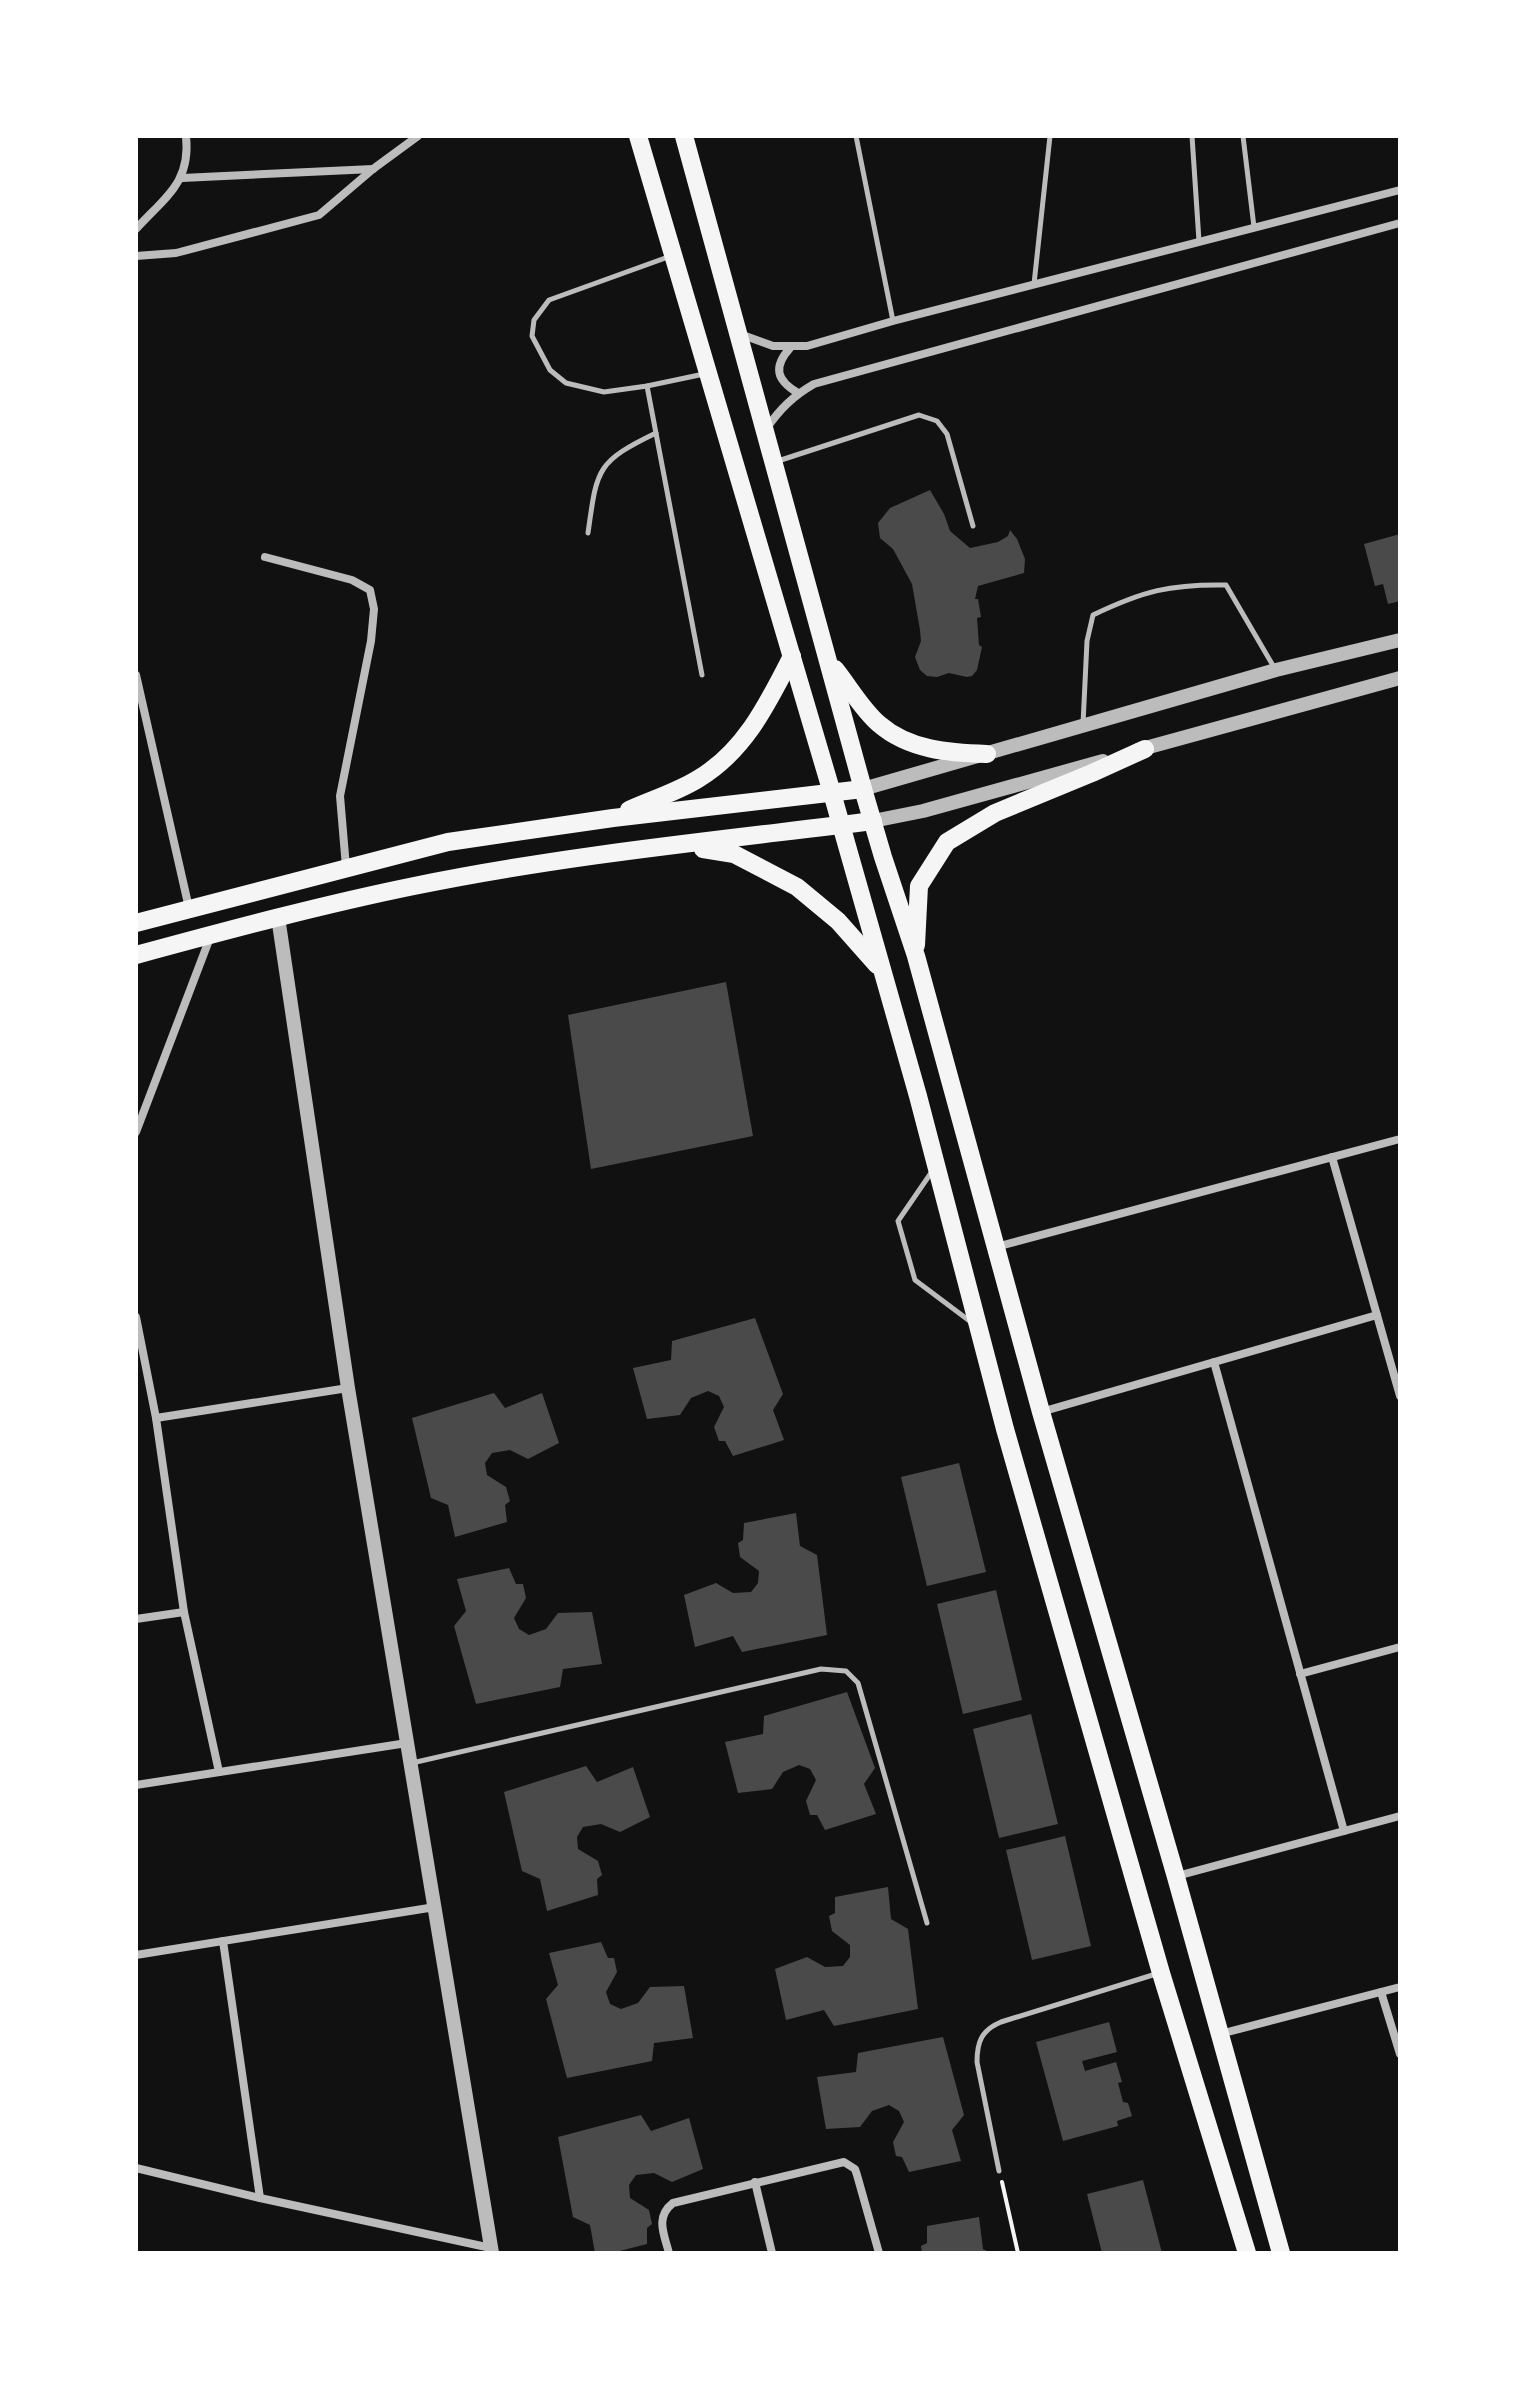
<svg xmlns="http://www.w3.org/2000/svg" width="1536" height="2389" viewBox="0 0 1536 2389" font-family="Bitter,serif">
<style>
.building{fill:#4a4a4a}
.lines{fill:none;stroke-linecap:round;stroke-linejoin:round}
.path{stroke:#f5f5f5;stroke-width:4}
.service{stroke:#bcbcbc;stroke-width:5}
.minor{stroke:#bcbcbc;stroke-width:8}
.tertiary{stroke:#bcbcbc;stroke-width:14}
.primary{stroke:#f5f5f5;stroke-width:18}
</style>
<rect width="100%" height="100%" fill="#111"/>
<g class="building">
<path d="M930,490L944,514L950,531L970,548L998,542L1008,536L1010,530L1017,539L1025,559L1024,573L978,586L975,599H978L981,617L977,618L979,645L982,647L977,670L972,676L967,677L949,673L937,677L927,676L920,670L915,657L921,641L920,630L912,584L893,549L880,538L878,523L890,508Z"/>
<path d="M1400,534V601L1388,604L1383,584L1375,586L1364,544Z"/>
<path d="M726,982L753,1136L591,1169L568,1015Z"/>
<path d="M755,1318L783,1394L773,1410L784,1440L733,1456L725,1441H719L714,1427L724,1407L719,1396L708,1391L691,1398L680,1415L647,1419L633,1368L671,1360L672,1341Z"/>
<path d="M494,1393L505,1408L542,1393L559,1443L528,1459L510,1450L492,1453L485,1463L487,1475L506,1487L510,1501L505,1505L507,1522L455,1537L448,1505L431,1498L412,1418Z"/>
<path d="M959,1463L986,1572L927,1586L901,1477Z"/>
<path d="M796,1513L800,1546L817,1555L827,1635L742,1652L733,1636L695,1647L684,1595L716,1583L733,1593L751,1592L758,1583L759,1571L740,1557L738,1543L743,1540L744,1523Z"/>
<path d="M509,1568L516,1584H523L526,1598L514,1618L519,1629L529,1635L546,1629L558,1613L592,1612L602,1664L563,1669L560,1687L476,1704L454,1626L466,1611L457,1579Z"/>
<path d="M996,1590L1022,1700L963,1714L937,1604Z"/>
<path d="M847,1692L875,1768L864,1784L876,1814L825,1830L817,1815H810L806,1801L816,1780L810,1769L799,1765L783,1772L772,1789L738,1793L725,1742L763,1734L764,1716Z"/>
<path d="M1031,1714L1058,1824L999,1838L973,1729Z"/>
<path d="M586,1766L597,1782L633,1767L650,1817L620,1832L601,1824L583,1827L577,1837L578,1849L598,1861L602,1875L597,1879L598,1895L547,1911L540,1879L522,1871L504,1792Z"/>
<path d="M1065,1836L1091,1946L1032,1960L1006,1850Z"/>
<path d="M888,1887L891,1919L908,1929L918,2009L834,2026L824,2010L786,2020L775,1969L807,1957L825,1967L843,1966L850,1957V1945L832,1931L829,1916L835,1913V1897Z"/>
<path d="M601,1942L608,1958H614L617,1972L606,1992L610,2004L621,2009L638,2003L650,1987L684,1986L693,2038L654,2043L652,2061L567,2078L546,1999L558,1985L549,1953Z"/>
<path d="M1109,2022L1117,2052L1082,2061L1085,2071L1116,2062L1122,2082L1118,2083L1123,2102L1128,2103L1132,2116L1117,2121L1118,2126L1063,2141L1036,2042Z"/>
<path d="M943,2037L964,2115L952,2130L961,2161L909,2172L902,2157L896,2156L893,2142L904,2122L899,2111L889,2105L872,2111L860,2127L826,2129L817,2077L856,2072L858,2053Z"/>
<path d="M641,2115L651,2131L689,2118L703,2169L672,2182L654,2173L636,2175L629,2185L630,2198L649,2210L652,2224L647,2228V2244L612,2253H595L590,2225L573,2217L558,2137Z"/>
<path d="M1143,2180L1162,2253H1102L1087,2194Z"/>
<path d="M979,2217L983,2249L991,2253H922L921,2246L927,2243V2226Z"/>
</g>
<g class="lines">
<path class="path" d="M1002,2182L1018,2253"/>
<g class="service">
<path d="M856,136L893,321"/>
<path d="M1192,136L1199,241"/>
<path d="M1243,136L1254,227"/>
<path d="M671,256L549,300L534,320L532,336L550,370L566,383L604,392L647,386L704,374"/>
<path d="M1034,284L1050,136"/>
<path d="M647,386L702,675"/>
<path d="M778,461L919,415L937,421L947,434L973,526"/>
<path d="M588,533C597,469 596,462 656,433"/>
<path d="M1083,724L1087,641L1093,615C1143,591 1170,584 1226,585L1275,669"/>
<path d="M933,1170L898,1221L915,1280L971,1322"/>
<path d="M412,1763L821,1669L846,1671L858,1683L927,1923"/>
<path d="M999,2171L977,2062C977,2041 982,2030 1001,2022L1156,1974"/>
</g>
<g class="minor">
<path d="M182,178L373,169"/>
<path d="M136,229C165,197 191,183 186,136"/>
<path d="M136,256L176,253L319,215L373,169L418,136"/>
<path d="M740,334L773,346H807L893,321L1400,190"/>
<path d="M790,348C773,367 776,380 798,393"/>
<path d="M766,429C780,409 793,396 814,384L1400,223"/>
<path d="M265,557L352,580L370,590L374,609L371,641L340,796L346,867"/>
<path d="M136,675L189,908"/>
<path d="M136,1132L211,935"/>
<path d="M1332,1157L1400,1396"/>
<path d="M996,1247L1400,1139"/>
<path d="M136,1317L156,1418L184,1612L219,1772"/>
<path d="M1214,1362L1344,1831"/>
<path d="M1041,1412L1377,1315"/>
<path d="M156,1418L348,1388"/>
<path d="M136,1619L184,1612"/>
<path d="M1300,1674L1400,1647"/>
<path d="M136,1785L407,1743"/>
<path d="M1177,1876L1400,1816"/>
<path d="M223,1941L260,2198"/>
<path d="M136,1955L435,1907"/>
<path d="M1381,1992L1400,2054"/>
<path d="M1220,2034L1400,1987"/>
<path d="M136,2168L260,2198L491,2248"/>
<path d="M755,2182L772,2253"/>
<path d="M669,2253C664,2234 655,2217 673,2203L844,2162L855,2169L857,2175L879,2253"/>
</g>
<g class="tertiary">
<path d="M1138,750L1400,678"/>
<path d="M863,789L1276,670L1400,640"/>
<path d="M873,821L923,811L1103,761"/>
<path d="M278,917L348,1388L492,2253"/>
</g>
<g class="primary">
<path d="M638,136L832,793L918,1096L1005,1429L1161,1973L1247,2253"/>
<path d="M684,136L863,789L883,857L916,956L1041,1412L1176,1877L1281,2253"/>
<path d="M835,669C848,685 863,711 879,724C909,750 949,753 987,754"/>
<path d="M629,810C651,800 677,792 698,779C745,751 768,703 792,656"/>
<path d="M703,849L734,854L797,887L838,921L877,965"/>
<path d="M136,923L448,842L613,818L863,789"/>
<path d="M916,945L919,886L947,842L995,813L1092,773L1145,749"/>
<path d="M136,955C228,930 321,905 414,886C565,855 720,840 873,821"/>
</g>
</g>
<rect width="1536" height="2389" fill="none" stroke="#ffffff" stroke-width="276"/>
</svg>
